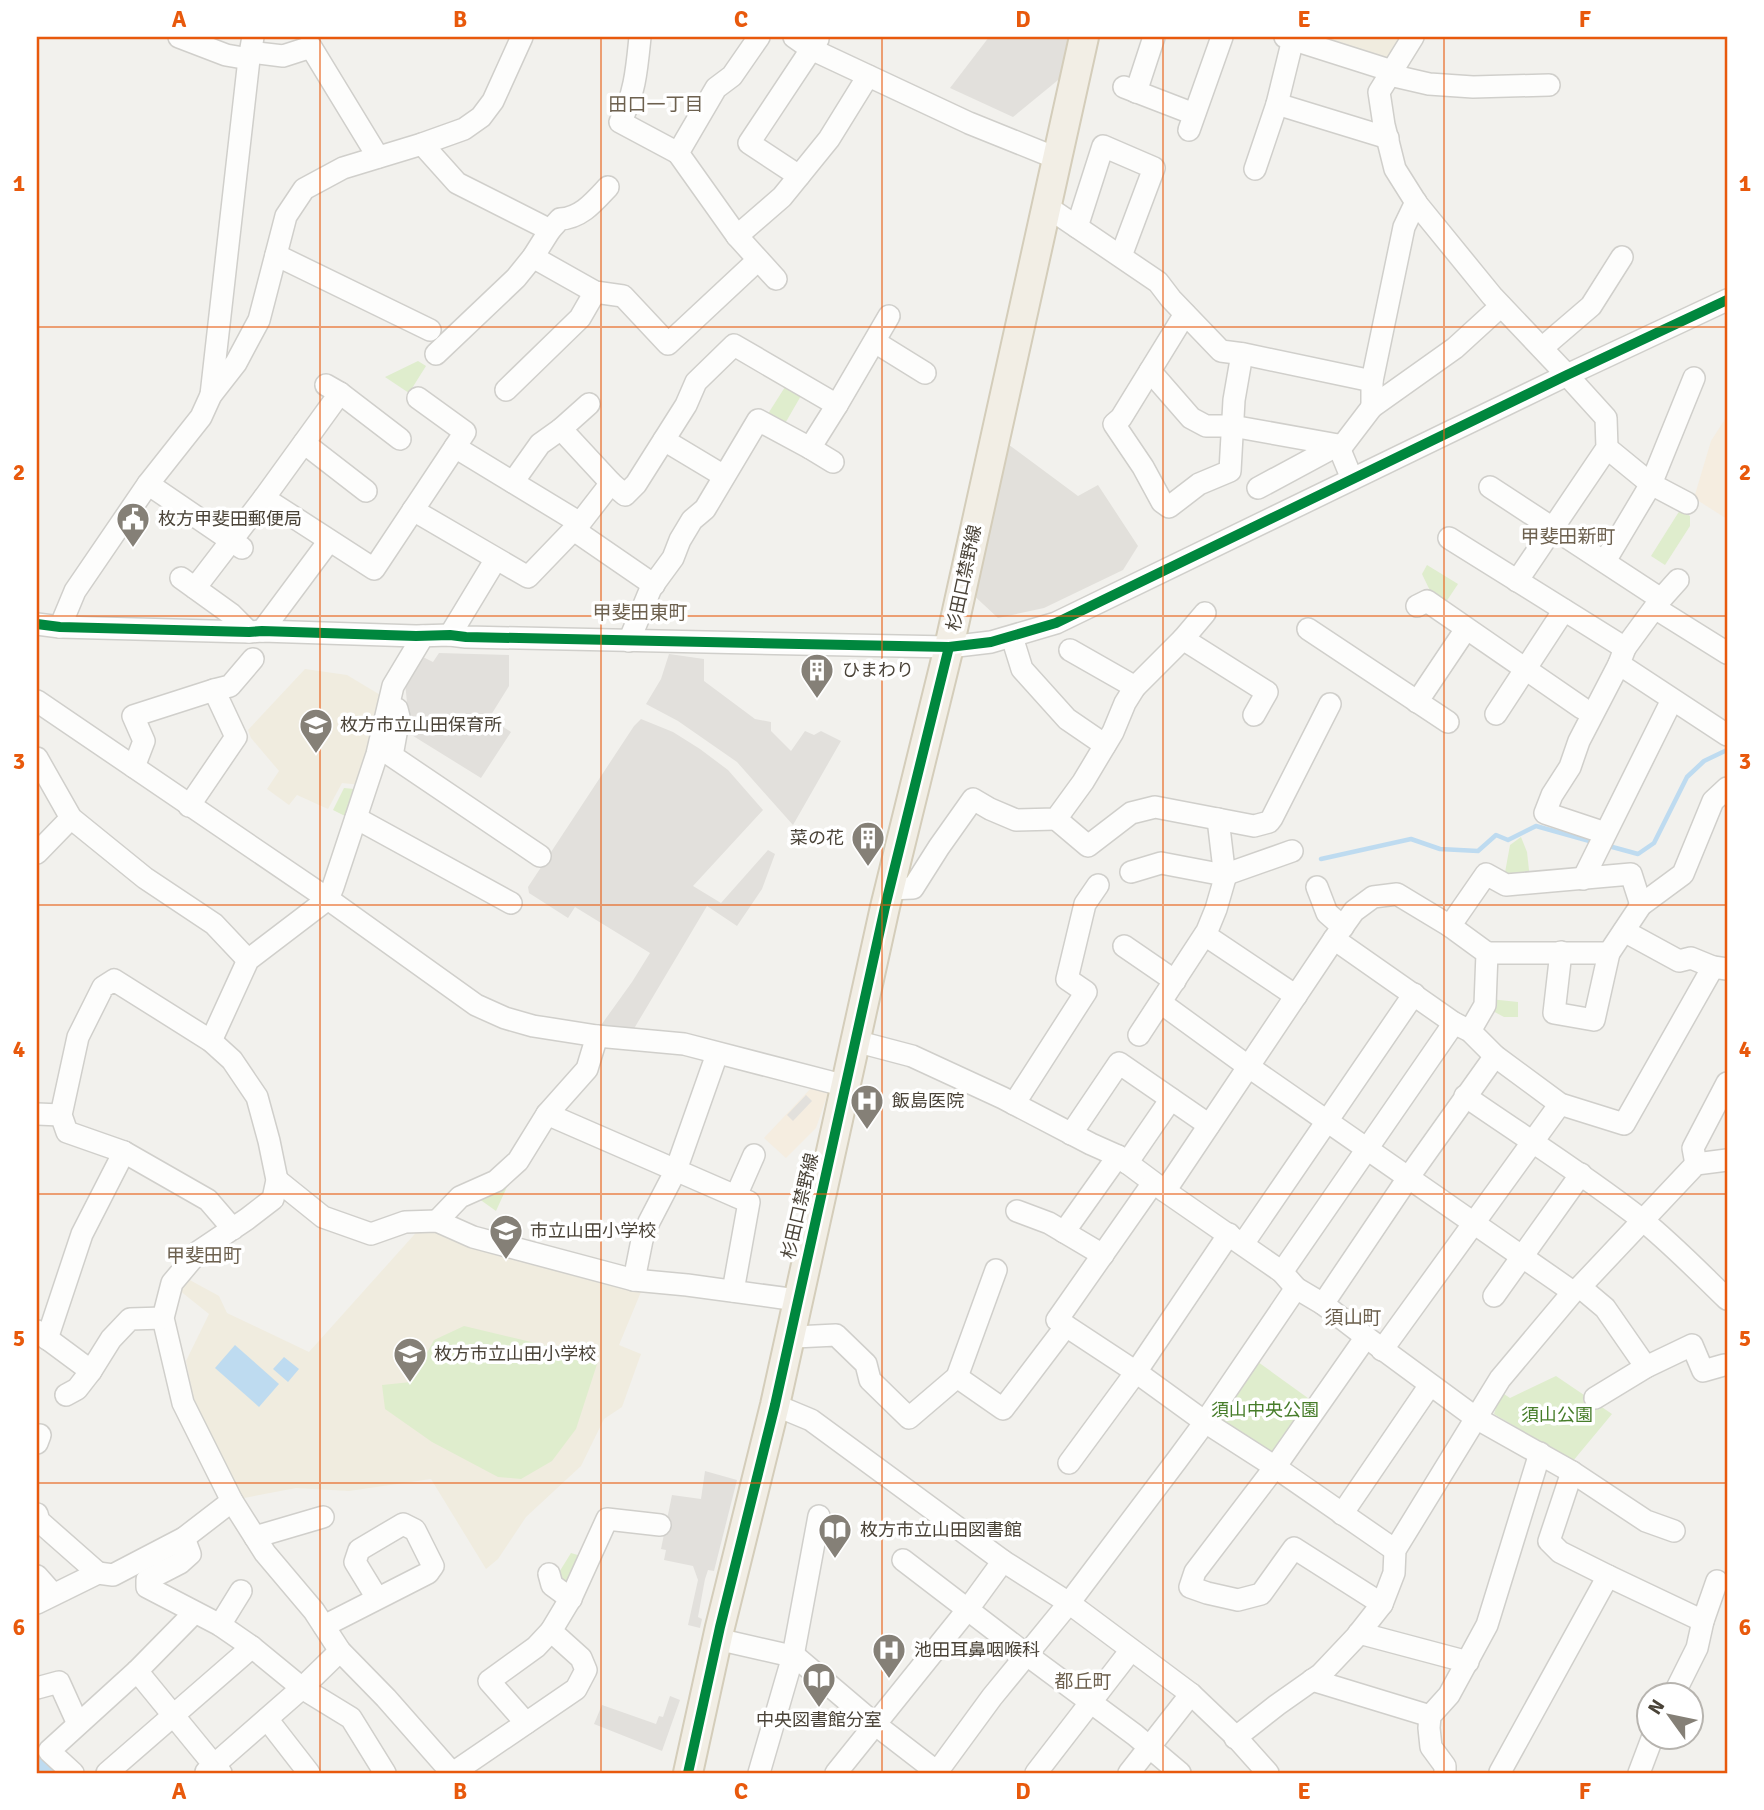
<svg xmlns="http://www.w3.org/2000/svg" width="1764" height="1810" viewBox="0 0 1764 1810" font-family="Signika,'Noto Sans JP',sans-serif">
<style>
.commercial{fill:#f5ede0}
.industrial{fill:#e2e0db}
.education{fill:#f0ecdf}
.green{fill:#dfedcd}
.parking{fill:#e2e0dc}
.water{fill:#bedbf0}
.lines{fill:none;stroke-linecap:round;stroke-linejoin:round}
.stream{stroke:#bedbf0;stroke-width:4.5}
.river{stroke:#bedbf0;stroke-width:28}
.minor-casing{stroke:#d0cfcb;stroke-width:24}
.major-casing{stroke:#d4cdba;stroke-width:32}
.minor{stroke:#fdfdfc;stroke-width:21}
.major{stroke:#f2eee5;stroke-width:28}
.cycleway-casing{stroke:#fff;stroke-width:15}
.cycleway{stroke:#00873e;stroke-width:10}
.grid{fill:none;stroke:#e8590c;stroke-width:2;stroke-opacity:0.55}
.labels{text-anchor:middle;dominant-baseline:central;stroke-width:7;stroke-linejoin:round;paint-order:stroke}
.poi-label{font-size:18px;fill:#4a4338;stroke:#fff;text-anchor:start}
.street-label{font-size:18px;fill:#4a4338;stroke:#fff}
.park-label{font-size:18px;fill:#477d2a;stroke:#fff}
.neighbourhood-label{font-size:19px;fill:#6d614f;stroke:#fff}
.neatline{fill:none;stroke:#e8590c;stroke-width:2.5}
.grid-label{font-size:23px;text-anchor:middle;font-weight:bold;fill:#e8590c}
</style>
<rect width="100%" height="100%" fill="#f2f1ed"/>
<g class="commercial">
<path d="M1727,416V519L1694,498L1711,441Z"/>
<path d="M814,1085L829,1090L816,1128L786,1158L764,1138Z"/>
</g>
<path class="industrial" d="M1001,439L1078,496L1098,485L1138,546L1123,570L1044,608L998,618L968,590Z"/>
<g class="education">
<path d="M1311,37H1403L1394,52L1385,60Z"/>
<path d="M305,669L347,675L382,696L361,785L342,783L328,809L297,795L289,805L267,789L279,771L251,738L248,730Z"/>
<path d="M422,1226L643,1287L619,1345L641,1354L622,1407L604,1419L581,1466L526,1517L498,1559L486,1569L431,1479L349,1491L296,1488L239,1499L197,1416L186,1361L209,1314L179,1290L188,1279L219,1296L227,1313L309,1352Z"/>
</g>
<g class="green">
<path d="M418,361L426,366L409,393L385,377Z"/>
<path d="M785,387L802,394L783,427L766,417Z"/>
<path d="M1680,510L1690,516V526L1665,565L1651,556Z"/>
<path d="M1427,565L1458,584L1444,605L1434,599L1422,574Z"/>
<path d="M344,788L354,789L345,816L333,810Z"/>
<path d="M1521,837L1527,852L1530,879L1504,878L1510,845Z"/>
<path d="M1490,999L1518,1002V1017H1504L1489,1009Z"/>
<path d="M511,1178L496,1211L475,1196Z"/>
<path d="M464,1326L599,1358L576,1429L552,1461L521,1479L498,1477L432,1442L385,1409L382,1385L411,1382L434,1340Z"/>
<path d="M1258,1362L1312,1401L1273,1455L1219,1418Z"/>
<path d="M1556,1376L1612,1414L1573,1461L1494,1414L1501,1392L1510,1398Z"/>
<path d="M571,1553L581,1556L565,1589L558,1574Z"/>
</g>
<g class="parking">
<path d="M989,37H1071L1063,76L1013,117L950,88Z"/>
<path d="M439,653L509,655V686L491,715L500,725L511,732L481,778L410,734L405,682L423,657L433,662Z"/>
<path d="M669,654L704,659V681L755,719L771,722V731L791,751L805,731L814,735L821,731L841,741L793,825L737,762L678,721L646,704L661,679Z"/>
<path d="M641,719L673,732L700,749L728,770L763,810L693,886L721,903L768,850L775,854L762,889L737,926L707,906L632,1032L599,1028L632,982L650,953L575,907L568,918L529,893L528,887L634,726Z"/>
<path d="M806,1095L812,1101L793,1121L787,1115Z"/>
<path d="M705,1471L737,1480L714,1571L708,1570L705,1579L698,1617L702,1619L700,1628L688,1625L698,1580L693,1566L664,1560L666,1550L661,1549L672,1495L701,1499Z"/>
<path d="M670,1696L680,1700L662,1751L594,1724L602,1705L656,1724L659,1716L663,1717Z"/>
</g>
<g class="water">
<path d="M235,1345L279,1384L259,1407L215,1368Z"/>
<path d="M284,1357L299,1369L288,1382L273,1369Z"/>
</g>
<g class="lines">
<g class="stream">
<path d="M1605,845L1638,854L1654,843L1687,777L1704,761L1727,750"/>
<path d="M1321,859L1411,839L1440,849L1478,851L1496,835L1508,840L1536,826L1593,842"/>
</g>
<path class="river" d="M37,1772L53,1773"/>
<defs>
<g id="minor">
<path d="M179,37L226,55L249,59"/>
<path d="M640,37C637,67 635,95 620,122L678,153"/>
<path d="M759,37L732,76L716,88L678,153L737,236L776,279"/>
<path d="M794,37L811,49L969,123L1056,158"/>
<path d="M1285,37L1392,71"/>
<path d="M1413,37L1379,92L1384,125L1395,169L1417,204L1492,296L1567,375L1606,418L1607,448L1517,581"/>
<path d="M250,52L283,56L311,47L378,157"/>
<path d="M1390,75L1429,84L1473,87L1549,85"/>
<path d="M1124,87L1194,114"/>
<path d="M1136,92L1154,37"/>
<path d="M1277,104L1388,138"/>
<path d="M1189,130L1222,37"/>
<path d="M422,144L457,183L550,230L533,257L516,278L436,354"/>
<path d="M1255,169L1277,104L1293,39"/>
<path d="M799,176L749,143L818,39"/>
<path d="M1046,206L1158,282L1171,299L1221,351L1244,354L1372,381V407"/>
<path d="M1077,227L1103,146L1154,168L1121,256"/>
<path d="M550,230L560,219C581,218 594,202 608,187"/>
<path d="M737,236L782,197L829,139L868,76"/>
<path d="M276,255L430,330"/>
<path d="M533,257L595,292L623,296L668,344L758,260"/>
<path d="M1185,314L1121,418L1114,424L1143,467L1162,502L1169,507L1199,484L1230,471L1234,400L1242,354"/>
<path d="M875,342L925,373"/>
<path d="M1542,348L1591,306L1622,257"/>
<path d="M1150,371L1191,418L1206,426H1232L1338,445L1352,479"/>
<path d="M1372,381L1404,227L1416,202"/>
<path d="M326,385L340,393L400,439"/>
<path d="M506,390L580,318L595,292"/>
<path d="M211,395L249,59L253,37"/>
<path d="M837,405L889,316"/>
<path d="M561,429L611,483"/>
<path d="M664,440L724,476"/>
<path d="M304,443L366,491"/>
<path d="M810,448L833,462"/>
<path d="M1607,448L1651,484L1687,503"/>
<path d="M513,482L540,444L561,429L589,404"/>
<path d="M148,484L242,548"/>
<path d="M1490,487L1661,599"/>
<path d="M1258,488L1338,445H1343L1372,407L1455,348L1501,306"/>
<path d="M264,498L374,569L465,432L418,398"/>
<path d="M413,510L528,577L580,523L455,447"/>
<path d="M580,523L611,483L625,495L636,484L686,405L696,382L734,345L837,405L810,448L758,420L705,509L692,520L680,540L673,558L651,588L629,641"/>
<path d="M574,530L654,585"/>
<path d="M1449,538L1625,648L1619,664L1727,735"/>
<path d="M1605,561L1651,484L1694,378"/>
<path d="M181,578L231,614L249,632"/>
<path d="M195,588L264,498L340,393"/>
<path d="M1417,606L1427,601L1582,708"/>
<path d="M1655,608L1727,653"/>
<path d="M37,624L60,627L249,632L262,631L416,636L450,635L466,637L949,647L991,642L1056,623L1567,375L1727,300"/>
<path d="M60,627L75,591L148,484L201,417L211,395L236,363L259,320L286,216L304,189L343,168L422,144L464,129L481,117L493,101L522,37"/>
<path d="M1308,629L1448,722"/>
<path d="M262,631L329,541"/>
<path d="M450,635L496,559"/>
<path d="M1012,637L1022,669L1067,719L1105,745"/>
<path d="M1183,639L1205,613"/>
<path d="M1625,648L1661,599L1678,580"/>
<path d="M1070,650L1135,687"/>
<path d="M214,690L230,686L253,659"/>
<path d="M37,701L328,899L476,1005L505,1018L533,1026L597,1036L684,1044L846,1086"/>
<path d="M1417,702L1466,629"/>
<path d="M397,709L399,717L392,756L540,856"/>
<path d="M1496,714L1564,610"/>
<path d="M37,758L71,818L145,878L214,924L248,960"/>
<path d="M134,767L144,741L133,716L214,690L236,737L189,806"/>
<path d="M356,818L511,903"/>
<path d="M1056,819L1088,846L1131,813L1155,807L1254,826L1269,822L1272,818L1330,704"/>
<path d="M1605,833L1545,813L1552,795L1570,767L1579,741L1619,664"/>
<path d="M37,853L71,818"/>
<path d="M1131,872L1161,863L1224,875L1292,851"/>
<path d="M1583,879L1672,700"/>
<path d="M1317,887L1327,913L1343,927"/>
<path d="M889,889L913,888L939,847L973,799L990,809L1016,820L1056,819L1083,782L1113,732L1125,703L1135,687L1183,639L1267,692L1254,715"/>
<path d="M1450,926L1486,874L1506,885L1631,874L1641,905"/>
<path d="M1624,931L1679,961L1691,958L1713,967L1727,969"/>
<path d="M1205,935L1296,996"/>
<path d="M1334,939L1454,1023L1470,1031L1495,1056L1560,1104L1624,1124L1713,967"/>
<path d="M1124,946L1175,981"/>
<path d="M1561,952L1554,1013L1594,1020L1609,953L1641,905L1683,874L1713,801L1727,788"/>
<path d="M1487,953H1609"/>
<path d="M1161,1003L1249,1067L1573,1292"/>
<path d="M1139,1035L1207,931L1216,909L1225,878L1218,819"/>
<path d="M211,1041L248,960L328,899L333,887L377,754L393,686L423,636"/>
<path d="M855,1041L912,1056L1003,1098L1091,1144L1118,1156L1165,1191L1282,1272L1296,1288L1323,1304L1366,1337L1476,1418L1572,1472L1646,1521L1674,1531"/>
<path d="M1465,1096C1524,1137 1585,1175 1641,1219C1671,1243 1699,1272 1727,1299"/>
<path d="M1014,1104L1086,992L1067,979L1085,904L1098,885"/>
<path d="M37,1114L61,1115"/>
<path d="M547,1114L749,1202L733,1291"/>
<path d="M1071,1134L1119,1063L1209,1125"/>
<path d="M1127,1163L1171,1099"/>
<path d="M1696,1164L1693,1148L1727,1083"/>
<path d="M277,1180L323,1217L371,1234L405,1222L437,1221L473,1237L634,1280L687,1285L797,1300"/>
<path d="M1153,1183L1057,1320L1136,1372L1205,1422L1275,1467L1395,1550"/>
<path d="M1165,1191L1334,939L1354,911L1373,897L1397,894L1450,926L1487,953L1485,1005L1470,1031"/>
<path d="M736,1196L754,1155"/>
<path d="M1017,1211L1049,1223L1103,1255"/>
<path d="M437,1221L460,1197L496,1181L518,1161L547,1114L587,1069L597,1036"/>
<path d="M233,1229L208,1200L124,1152L67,1132L61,1115L78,1037L103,987L114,980L211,1041L232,1060L257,1097L269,1141L277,1180L273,1199L247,1219L198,1252L172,1283L163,1318L183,1403L232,1501L265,1553L314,1611L340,1651L386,1698L452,1773"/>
<path d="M1064,1232L1118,1156"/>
<path d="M1243,1244L1414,994"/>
<path d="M1282,1272L1454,1023"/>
<path d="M634,1280L642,1240L649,1222L676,1170L717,1054"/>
<path d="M1580,1287L1605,1308L1646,1367"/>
<path d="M1494,1296L1581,1174"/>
<path d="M1323,1304L1408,1178L1495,1056"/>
<path d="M37,1331L91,1371L111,1339L130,1319L163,1318"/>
<path d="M790,1333L795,1337L836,1335L866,1364L870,1380L909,1418L957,1377L996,1270"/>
<path d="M1366,1337L1275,1467L1195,1572L1190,1587L1207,1593L1238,1600L1261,1594L1294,1548L1382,1604"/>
<path d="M47,1339L82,1234L124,1152"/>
<path d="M1382,1350L1560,1104"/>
<path d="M957,1377L1003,1409L1066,1326"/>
<path d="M66,1395L77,1389L91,1371"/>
<path d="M1595,1398L1646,1367L1692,1345L1703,1371L1724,1365"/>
<path d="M775,1405L811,1420L1003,1561L1069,1603L1191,1694L1234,1735L1268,1773"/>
<path d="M37,1443L40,1435"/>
<path d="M1069,1463L1136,1372L1229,1234"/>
<path d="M1572,1472L1549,1541L1560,1552L1608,1576L1703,1621"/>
<path d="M37,1514L39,1521L98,1573"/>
<path d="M1342,1514L1430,1385"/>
<path d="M255,1537L323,1517"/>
<path d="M184,1538L190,1554L180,1563L147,1580V1587L220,1625L252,1647L302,1688L214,1765L221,1773"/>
<path d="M903,1560L1027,1655L1135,1735L1180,1773"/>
<path d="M549,1574L552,1585L571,1599"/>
<path d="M37,1576L53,1594"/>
<path d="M37,1603L98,1573L113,1575L184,1538L232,1501"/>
<path d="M194,1613L137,1671L214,1765L206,1772"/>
<path d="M220,1625L241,1591"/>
<path d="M324,1626L428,1573L433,1566L415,1530L403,1524L359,1550L355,1562L377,1598"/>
<path d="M1359,1633L1468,1662"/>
<path d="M717,1639L796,1657L876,1725L937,1772L992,1697L1069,1603L1177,1460L1205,1422L1296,1288"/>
<path d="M340,1651L302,1688L351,1718L385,1773"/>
<path d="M1312,1680L1430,1716"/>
<path d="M37,1688L59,1682L78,1724"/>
<path d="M1674,1694L1697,1648L1703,1621L1717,1581"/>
<path d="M267,1719L309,1773"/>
<path d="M526,1723L489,1681L536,1647L551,1631"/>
<path d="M1235,1738L1277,1705L1321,1674L1356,1637L1382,1604L1389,1586L1394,1573L1395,1550L1500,1379L1573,1292L1580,1287L1696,1164L1727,1160"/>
<path d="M1500,1772L1608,1576"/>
<path d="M73,1773L49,1751L137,1671"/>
<path d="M107,1773L252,1647"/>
<path d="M453,1773L576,1689L586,1670L581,1658L551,1631L572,1596L607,1519L660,1525"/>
<path d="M759,1773L793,1656L819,1516"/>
<path d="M836,1773L968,1609L1003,1561"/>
<path d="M1036,1773L1131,1650"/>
<path d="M1129,1773L1191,1694"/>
<path d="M1445,1773V1766L1431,1747L1429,1728L1430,1716L1449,1695L1487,1625L1540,1453"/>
<path d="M1639,1773L1653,1736"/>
</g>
<path id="major" d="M688,1773L720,1627L775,1405L885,907L949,647L1084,37"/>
</defs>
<use href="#minor" class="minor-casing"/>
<use href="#major" class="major-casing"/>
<use href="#minor" class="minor"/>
<use href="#major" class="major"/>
<defs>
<g id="cycleway">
<path d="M37,624L60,627L249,632L262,631L416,636L450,635L466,637L949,647L991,642L1056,623L1567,375L1727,300"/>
<path d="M688,1773L720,1627L775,1405L885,907L949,647"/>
</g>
</defs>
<use href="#cycleway" class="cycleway-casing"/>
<use href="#cycleway" class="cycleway"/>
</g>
<path class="grid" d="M320,37V1773M601,37V1773M882,37V1773M1163,37V1773M1444,37V1773M37,327H1727M37,616H1727M37,905H1727M37,1194H1727M37,1483H1727"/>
<defs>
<symbol id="civic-pin" viewBox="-11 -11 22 30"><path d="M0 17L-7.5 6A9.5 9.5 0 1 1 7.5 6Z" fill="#858077" stroke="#fff"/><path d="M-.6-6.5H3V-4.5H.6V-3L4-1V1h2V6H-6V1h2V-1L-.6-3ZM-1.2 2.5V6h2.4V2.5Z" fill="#fff"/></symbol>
<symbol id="building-pin" viewBox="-11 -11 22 30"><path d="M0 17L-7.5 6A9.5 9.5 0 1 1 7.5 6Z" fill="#858077" stroke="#fff"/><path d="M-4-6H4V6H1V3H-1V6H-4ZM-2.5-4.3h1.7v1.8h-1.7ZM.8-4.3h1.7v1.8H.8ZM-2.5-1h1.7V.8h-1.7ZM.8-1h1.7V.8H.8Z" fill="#fff"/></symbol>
<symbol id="school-pin" viewBox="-11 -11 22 30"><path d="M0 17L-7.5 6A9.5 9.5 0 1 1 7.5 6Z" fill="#858077" stroke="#fff"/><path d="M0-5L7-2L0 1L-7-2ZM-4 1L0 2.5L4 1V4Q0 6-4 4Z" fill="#fff"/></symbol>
<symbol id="hospital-pin" viewBox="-11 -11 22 30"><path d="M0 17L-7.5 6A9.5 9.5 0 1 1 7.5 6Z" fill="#858077" stroke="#fff"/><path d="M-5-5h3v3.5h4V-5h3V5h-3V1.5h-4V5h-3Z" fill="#fff"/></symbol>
<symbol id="library-pin" viewBox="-11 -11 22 30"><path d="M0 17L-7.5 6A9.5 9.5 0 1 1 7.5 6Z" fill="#858077" stroke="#fff"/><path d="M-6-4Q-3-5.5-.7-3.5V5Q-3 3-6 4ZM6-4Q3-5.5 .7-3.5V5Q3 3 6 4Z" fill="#fff"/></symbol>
</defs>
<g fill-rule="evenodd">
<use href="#civic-pin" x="114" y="500" width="38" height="52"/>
<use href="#building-pin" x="798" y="651" width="38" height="52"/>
<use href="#school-pin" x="297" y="706" width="38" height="52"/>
<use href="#building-pin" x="849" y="819" width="38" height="52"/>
<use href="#hospital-pin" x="848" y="1082" width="38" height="52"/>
<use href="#school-pin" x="487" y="1212" width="38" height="52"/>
<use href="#school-pin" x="391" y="1335" width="38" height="52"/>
<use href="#library-pin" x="816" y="1511" width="38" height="52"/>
<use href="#hospital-pin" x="870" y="1631" width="38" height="52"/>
<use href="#library-pin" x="800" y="1660" width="38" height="52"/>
</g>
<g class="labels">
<g class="poi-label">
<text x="158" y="519">枚方甲斐田郵便局</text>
<text x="842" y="670">ひまわり</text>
<text x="340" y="725">枚方市立山田保育所</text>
<text x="844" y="838" text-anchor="end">菜の花</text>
<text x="892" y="1101">飯島医院</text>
<text x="530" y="1231">市立山田小学校</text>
<text x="434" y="1354">枚方市立山田小学校</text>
<text x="860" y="1530">枚方市立山田図書館</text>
<text x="914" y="1650">池田耳鼻咽喉科</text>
<text x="819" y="1720" text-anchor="middle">中央図書館分室</text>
</g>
<g class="street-label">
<text transform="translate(964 578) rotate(-78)">杉田口禁野線</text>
<text transform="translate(800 1206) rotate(-77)">杉田口禁野線</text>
</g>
<g class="park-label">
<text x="1265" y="1410">須山中央公園</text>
<text x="1557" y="1415">須山公園</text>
</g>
<g class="neighbourhood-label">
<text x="656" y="105">田口一丁目</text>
<text x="1568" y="537">甲斐田新町</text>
<text x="640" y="613">甲斐田東町</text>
<text x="204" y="1256">甲斐田町</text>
<text x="1353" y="1318">須山町</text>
<text x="1083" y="1682">都丘町</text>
</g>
</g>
<rect width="1764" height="1810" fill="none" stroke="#ffffff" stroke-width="77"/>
<g transform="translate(1670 1716) rotate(303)"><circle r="33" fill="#ffffff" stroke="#b7b4af" stroke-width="2"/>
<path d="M0-5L12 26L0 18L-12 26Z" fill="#858077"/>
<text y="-10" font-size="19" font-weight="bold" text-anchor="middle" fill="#4a4338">N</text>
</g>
<rect x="38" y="38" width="1688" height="1734" class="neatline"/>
<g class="grid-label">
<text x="179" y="27">A</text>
<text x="460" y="27">B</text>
<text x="741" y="27">C</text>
<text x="1023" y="27">D</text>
<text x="1304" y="27">E</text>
<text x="1585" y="27">F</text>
<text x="19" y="191">1</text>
<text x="1745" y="191">1</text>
<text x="19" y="480">2</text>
<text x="1745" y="480">2</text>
<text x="19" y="769">3</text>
<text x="1745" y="769">3</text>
<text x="19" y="1057">4</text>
<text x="1745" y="1057">4</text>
<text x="19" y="1346">5</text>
<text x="1745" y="1346">5</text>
<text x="19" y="1635">6</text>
<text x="1745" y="1635">6</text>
<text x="179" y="1799">A</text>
<text x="460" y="1799">B</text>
<text x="741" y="1799">C</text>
<text x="1023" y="1799">D</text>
<text x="1304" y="1799">E</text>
<text x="1585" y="1799">F</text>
</g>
</svg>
